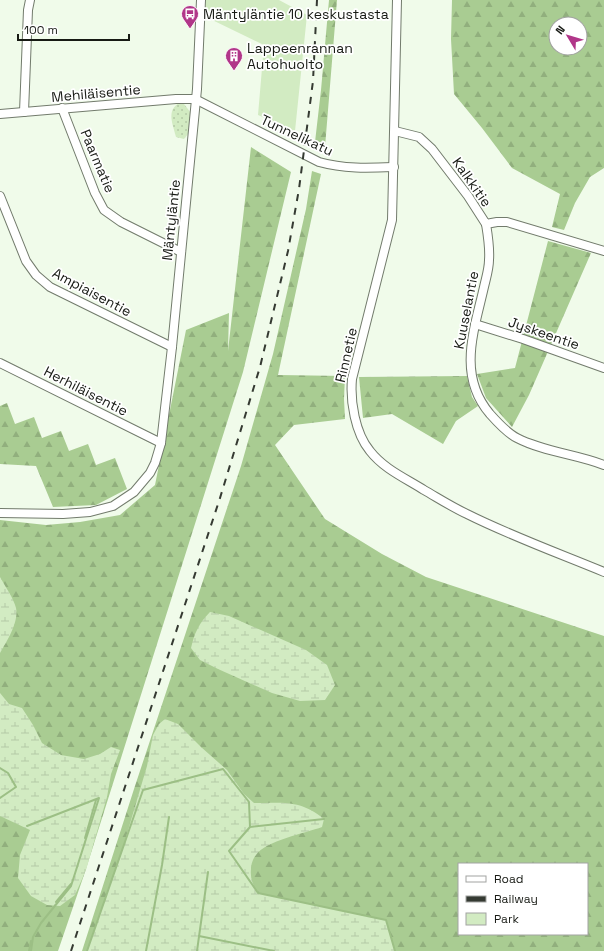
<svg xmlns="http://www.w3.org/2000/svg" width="604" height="951" viewBox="0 0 604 951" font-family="'Space Grotesk',sans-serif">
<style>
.grass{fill:url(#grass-dots)}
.forest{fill:url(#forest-firs);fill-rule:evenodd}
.wetland{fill:url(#wetland-marsh)}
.green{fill:#d2ebc2}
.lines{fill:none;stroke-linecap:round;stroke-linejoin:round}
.stream{stroke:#9cbf85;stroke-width:2}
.minor-casing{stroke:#727b6c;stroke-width:10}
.minor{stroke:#fff;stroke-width:8}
.rail{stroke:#353a32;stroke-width:2;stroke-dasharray:7 7;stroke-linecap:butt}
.labels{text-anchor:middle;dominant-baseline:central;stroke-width:3.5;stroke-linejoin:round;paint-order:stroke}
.poi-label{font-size:14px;fill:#171a14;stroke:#fff;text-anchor:start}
.street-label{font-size:14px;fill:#171a14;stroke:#fff}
</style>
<defs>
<pattern id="grass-dots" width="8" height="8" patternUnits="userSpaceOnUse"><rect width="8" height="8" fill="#d2ebc2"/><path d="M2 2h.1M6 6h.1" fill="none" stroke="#b4c9a6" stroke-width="1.8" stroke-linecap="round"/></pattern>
<pattern id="forest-firs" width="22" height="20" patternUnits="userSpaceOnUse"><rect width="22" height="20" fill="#a9cc92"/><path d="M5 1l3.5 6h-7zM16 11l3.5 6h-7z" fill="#91af7d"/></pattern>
<pattern id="wetland-marsh" width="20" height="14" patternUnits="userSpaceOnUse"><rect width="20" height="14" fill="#d2ebc2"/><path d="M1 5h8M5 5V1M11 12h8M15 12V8" fill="none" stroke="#b4c9a6"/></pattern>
</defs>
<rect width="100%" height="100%" fill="#f0fbea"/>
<path class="grass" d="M179,103L184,104L191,113L188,134L184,139L176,137C173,124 166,111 179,103Z"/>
<g class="forest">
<path d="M329,0H337L325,147L315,142L321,90Z"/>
<path d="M452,0H604V168L590,177L575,203L564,230L552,227L560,194L512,168L482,128L454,94L451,39ZM556,24H580V48H556Z"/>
<path d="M251,147L291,172L243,372L85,872L58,951H0V520L46,525L80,522L120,515L155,485L186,330L229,313L228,351Z"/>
<path d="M312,171L321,174L278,375L345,376L344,399L345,419L294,425L275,445L325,519L382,554L426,577L604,636V951H82L134,789L241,466L273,354L306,209ZM459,864H587V934H459Z"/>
<path d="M548,241L591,253L529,395L512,427L486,398L477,374L515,368Z"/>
<path d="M467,376L472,397L478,406L456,421L443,444L392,414L363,418L359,377Z"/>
<path d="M7,403L15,424L34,417L42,438L61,431L69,451L88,444L96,465L115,458L127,489L96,505L53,507L36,466L0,464V406Z"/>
</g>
<g class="wetland">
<path d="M0,577C5,586 14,599 16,608C19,622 7,641 0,653Z"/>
<path d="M210,612L229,616L306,650L327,665L335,685L325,700L300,701L272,693L218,669L200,660L191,648C194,634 199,623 210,612Z"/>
<path d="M0,693L9,704L22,708L33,725L42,743L61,755L84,759L100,754L111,747L120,750L111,774L107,797L86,870L75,895L60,906L47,905L31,896L18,878L20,855L30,830L0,816Z"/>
<path d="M165,719L178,724L201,747L227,770L244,794L254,803C282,803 300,799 324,819L322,827C306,833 265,841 256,855C253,858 251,865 251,869C250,879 253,885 258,893L386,920L395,951H87L124,844L147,766L153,735L159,724Z"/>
</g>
<path class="green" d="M206,0H279L307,15L295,131L258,115L264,45L204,16Z"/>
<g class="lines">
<g class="stream">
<path d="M0,768L8,773L16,787L0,798"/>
<path d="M324,819L250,827L229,851L258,893L386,920L395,951"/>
<path d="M27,826L99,798L71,886L41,923L33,937L31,951"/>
<path d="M85,838L96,800"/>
<path d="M56,902L71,884"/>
<path d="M199,936L274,951"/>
<path d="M29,951L31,941"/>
<path d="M87,951L143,790L223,769L249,802L250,827"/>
<path d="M146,951L162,865L169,817"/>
<path d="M197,951L208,872"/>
</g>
<defs>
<g id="minor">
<path d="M397,0L392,220L352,379C350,401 355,433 370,451C384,469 405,478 424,490C438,498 452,507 467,514C511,536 558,553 604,572"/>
<path d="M62,108L95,193L104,210L121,222L181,252"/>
<path d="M24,112L28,10L30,0"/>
<path d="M0,114L176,99H195L319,162C344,169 368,168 394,167"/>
<path d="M395,131L419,137L432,149L468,196L486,224L497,222H507L604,251"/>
<path d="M0,196L26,261L36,275L50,287L172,347"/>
<path d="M486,224C488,236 490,248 489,260C489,269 486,278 484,287C474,331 457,375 490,414C498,423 507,433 517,438C544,452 576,454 604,465"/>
<path d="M475,324L523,339L604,368"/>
<path d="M0,363L161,443"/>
<path d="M0,513L63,514L90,512L113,506L134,492L150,473L155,463L161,443L172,347L197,89L201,0"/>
</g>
</defs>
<use href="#minor" class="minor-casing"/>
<use href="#minor" class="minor"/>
<path class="rail" d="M71,951L220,498L260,367L288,251L299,189L313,81L317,0"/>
</g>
<defs>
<symbol id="bus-pin" viewBox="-11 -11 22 30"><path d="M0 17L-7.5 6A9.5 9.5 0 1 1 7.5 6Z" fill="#b13689" stroke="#fff"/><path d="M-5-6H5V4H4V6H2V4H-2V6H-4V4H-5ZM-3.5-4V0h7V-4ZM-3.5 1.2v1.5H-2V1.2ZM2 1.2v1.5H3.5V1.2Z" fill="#fff"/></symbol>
<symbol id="building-pin" viewBox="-11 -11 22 30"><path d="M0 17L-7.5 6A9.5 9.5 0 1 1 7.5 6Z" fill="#b13689" stroke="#fff"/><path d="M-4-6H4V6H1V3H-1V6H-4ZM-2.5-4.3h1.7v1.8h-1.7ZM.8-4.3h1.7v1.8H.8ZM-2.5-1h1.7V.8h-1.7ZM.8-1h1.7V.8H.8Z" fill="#fff"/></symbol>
</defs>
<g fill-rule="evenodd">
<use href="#bus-pin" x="180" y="4" width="20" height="27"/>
<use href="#building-pin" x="224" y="46" width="20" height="27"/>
</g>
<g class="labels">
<g class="poi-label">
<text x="203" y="14">Mäntyläntie 10 keskustasta</text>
<text x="247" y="48">Lappeenrannan<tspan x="247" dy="16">Autohuolto</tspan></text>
</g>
<g class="street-label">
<text transform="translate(96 93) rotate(-5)">Mehiläisentie</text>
<text transform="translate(297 135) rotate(25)">Tunnelikatu</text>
<text transform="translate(98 161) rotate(67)">Paarmatie</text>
<text transform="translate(472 182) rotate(55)">Kalkkitie</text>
<text transform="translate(171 220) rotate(-84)">Mäntyläntie</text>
<text transform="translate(92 292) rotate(28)">Ampiaisentie</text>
<text transform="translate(466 310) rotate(-79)">Kuuselantie</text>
<text transform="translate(544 333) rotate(19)">Jyskeentie</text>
<text transform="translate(346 355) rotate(-77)">Rinnetie</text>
<text transform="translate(86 391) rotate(27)">Herhiläisentie</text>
</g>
</g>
<rect x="458" y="863" width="130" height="72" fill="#ffffff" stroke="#a2a3a1"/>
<rect x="466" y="876" width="20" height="6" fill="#ffffff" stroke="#a2a3a1"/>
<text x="494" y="883" font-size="12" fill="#171a14">Road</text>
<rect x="466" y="896" width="20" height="6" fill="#353a32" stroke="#a2a3a1"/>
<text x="494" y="903" font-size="12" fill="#171a14">Railway</text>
<rect x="466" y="913" width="20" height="12" fill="#d2ebc2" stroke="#a2a3a1"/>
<text x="494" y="923" font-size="12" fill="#171a14">Park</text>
<g transform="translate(568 36) rotate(308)"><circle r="19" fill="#ffffff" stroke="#a2a3a1"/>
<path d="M0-3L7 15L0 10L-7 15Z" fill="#b13689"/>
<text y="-6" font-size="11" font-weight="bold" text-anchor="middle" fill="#171a14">N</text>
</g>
<path d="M18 34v6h111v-6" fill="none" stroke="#171a14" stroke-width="2"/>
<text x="24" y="34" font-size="12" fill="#171a14" stroke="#ffffff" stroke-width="3" paint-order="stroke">100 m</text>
</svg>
